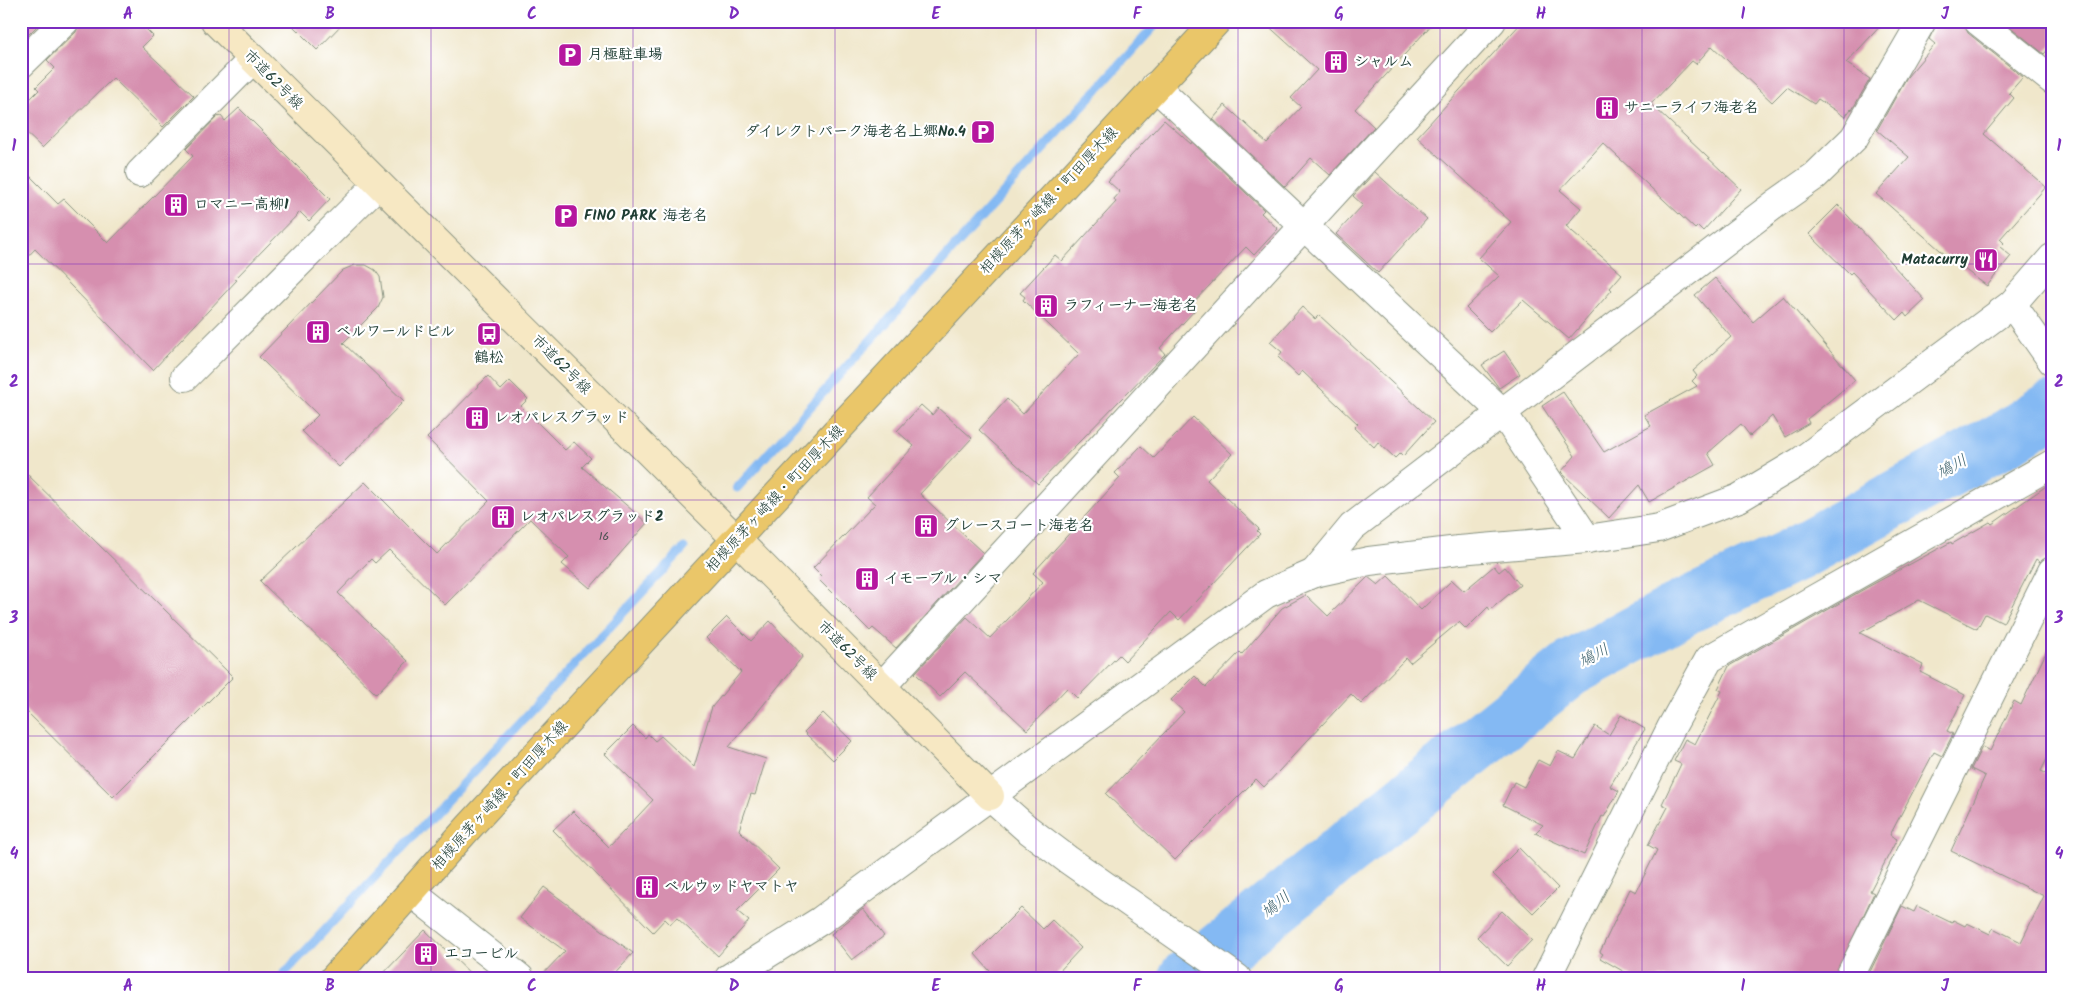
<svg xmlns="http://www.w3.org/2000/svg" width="2073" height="999" viewBox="0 0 2073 999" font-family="Kalam,'Klee One',sans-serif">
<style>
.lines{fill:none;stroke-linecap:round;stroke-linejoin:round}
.stream{stroke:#84b9f3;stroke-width:9}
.river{stroke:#84b9f3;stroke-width:56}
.building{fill:#d68faf}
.street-casing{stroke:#889280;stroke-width:30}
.secondary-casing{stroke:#889280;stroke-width:30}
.primary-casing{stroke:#889280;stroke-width:30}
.street{stroke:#fff;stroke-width:28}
.secondary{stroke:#f7e8c3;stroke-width:28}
.primary{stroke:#eac669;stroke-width:28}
.grid{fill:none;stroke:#7b2cbf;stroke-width:1;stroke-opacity:0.55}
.labels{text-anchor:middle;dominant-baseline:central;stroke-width:4.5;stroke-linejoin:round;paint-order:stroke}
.number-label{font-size:12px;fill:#4d5253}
.poi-label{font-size:15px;font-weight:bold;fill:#1f3d34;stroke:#fff;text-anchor:start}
.street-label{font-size:15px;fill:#1f3d34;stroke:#fff}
.water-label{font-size:16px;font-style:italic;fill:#3d626d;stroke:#fff}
.neatline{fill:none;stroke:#7b2cbf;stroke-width:2}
.grid-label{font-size:16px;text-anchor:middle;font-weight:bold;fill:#7b2cbf}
</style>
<rect width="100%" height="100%" fill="#fff"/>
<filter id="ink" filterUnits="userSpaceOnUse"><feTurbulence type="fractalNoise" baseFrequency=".02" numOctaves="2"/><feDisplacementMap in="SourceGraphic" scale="10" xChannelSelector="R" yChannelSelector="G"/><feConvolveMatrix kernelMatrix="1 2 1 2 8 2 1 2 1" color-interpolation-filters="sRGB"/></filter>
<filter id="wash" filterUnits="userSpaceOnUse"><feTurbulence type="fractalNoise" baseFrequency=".0096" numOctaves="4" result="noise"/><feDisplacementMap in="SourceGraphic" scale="20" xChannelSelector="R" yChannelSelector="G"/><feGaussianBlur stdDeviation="1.12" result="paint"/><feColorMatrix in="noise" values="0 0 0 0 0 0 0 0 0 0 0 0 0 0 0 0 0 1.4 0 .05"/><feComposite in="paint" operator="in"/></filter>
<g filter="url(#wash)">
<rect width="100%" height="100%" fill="#f0e7cb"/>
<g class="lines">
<g class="stream">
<path d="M737,488L1159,21"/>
<path d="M280,978L684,548"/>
</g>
<path class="river" d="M1186,978L1570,669L1683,608L1790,557L2011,435L2052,409"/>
</g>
<g id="blocks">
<g class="building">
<path d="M21,21H42L25,38L21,34Z"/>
<path d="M80,21H138L153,36L142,47L194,96L163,127L113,78L42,148L21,128V108L39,90L36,87L55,68L47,60L76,32Z"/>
<path d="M288,21H345L317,50Z"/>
<path d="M1263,21H1435L1355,109L1374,127L1330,175L1311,158L1285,187L1213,119L1225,105L1267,143L1301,107L1291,98L1317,70Z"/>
<path d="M1523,21H1885L1846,63L1870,79L1852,110L1851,109L1845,117L1818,99L1814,104L1787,87L1772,102L1712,46L1696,64L1692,61L1651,104L1741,189L1703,231L1698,226L1695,229L1603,143L1560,190L1581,208L1566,226L1622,274L1610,288L1612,290L1569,339L1523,300L1490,332L1466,308L1499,276L1479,258L1511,222L1417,137Z"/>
<path d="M1938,21H1963L1968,33L2023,77L2009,93L2014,98L1984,134L2046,187L2000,239L2004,243L2000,247L2011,256L1987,286L1948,257L1876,194L1909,157L1877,130L1907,77L1935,44L1929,39Z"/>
<path d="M2003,21H2052V45L2044,54Z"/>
<path d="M239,108L330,199L309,221L300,212L235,279L237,280L153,370L35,249L21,264V167L58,204L64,199L108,243L193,156L186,149L217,117L221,116L225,121Z"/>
<path d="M1164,120L1191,144L1192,142L1264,210L1261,213L1278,229L1254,255L1246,247L1191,305L1195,310L1160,348L1165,354L1038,484L979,430L1007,399L1023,414L1079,354L1023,300L1025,297L1020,293L1055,255L1062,261L1116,202L1114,199L1120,192L1108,181Z"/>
<path d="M1375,172L1427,219L1378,273L1336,234L1363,205L1353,196Z"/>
<path d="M1838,205L1925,300L1907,317L1904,313L1897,320L1852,272L1850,274L1809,234Z"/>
<path d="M355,265H366L375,270L380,277L383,297L378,308L343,343L404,401L339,467L302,431L318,415L259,357L343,270Z"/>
<path d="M1715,278L1753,322L1783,296L1855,380L1807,419L1809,423L1785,437L1772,416L1750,436L1741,424L1708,453L1715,465L1649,502L1639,485L1609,518L1561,472L1575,456L1542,406L1563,392L1604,452L1651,426L1644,415L1697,386L1692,381L1697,376L1693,371L1731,337L1695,295Z"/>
<path d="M1302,307L1315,319L1319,315L1434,422L1403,456L1400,453L1395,458L1378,442L1374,447L1354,428L1358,424L1302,371L1298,376L1278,357L1282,352L1270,342Z"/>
<path d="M1504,351L1520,374L1499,388L1482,365Z"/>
<path d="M488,376L501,390L510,381L528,399L521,406L565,450L574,442L591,458L582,467L647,523L590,588L562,564L569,557L530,519L445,605L389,550L375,563L371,559L338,593L408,661L376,694L260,581L365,482L437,554L489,501L427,438Z"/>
<path d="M921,405L932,415L938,408L972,438L920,494L983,553L896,648L873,628L870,631L819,580L822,577L813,568L875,504L867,497L914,446L897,431Z"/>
<path d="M1193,417L1232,454L1207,480L1259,529L1257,531L1260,534L1179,620L1171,612L1125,661L1119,655L1077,698L1067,688L1027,730L965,672L940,697L915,673L967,617L990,638L1043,582L1033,573L1120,478L1115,473L1141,446L1154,458Z"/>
<path d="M21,468L233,677L113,797L21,706Z"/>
<path d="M2052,482V555L2040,562L2036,559L2003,623L1985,614L1977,629L1919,600L1860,633L1923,665L1920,672L1965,695L1947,731L1953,734L1942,756L1934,752L1890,835L1897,839L1870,891L1874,893L1834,978H1635L1600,958L1603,954L1600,952L1630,889L1636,892L1657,850L1648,845L1668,807L1662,804L1681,764L1674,761L1685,739L1695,744L1722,691L1718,689L1729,666L1866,588L1951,542L1952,544L1990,522L1992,524Z"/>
<path d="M1494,566L1499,572L1505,567L1520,585L1490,610L1488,607L1466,629L1459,622L1410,663L1406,658L1361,704L1351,694L1264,787L1256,779L1175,860L1106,794L1184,712L1171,700L1195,676L1206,687L1240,652L1242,654L1282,608L1306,595L1328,616L1368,577L1378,585L1388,576L1421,610L1452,580L1464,591Z"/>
<path d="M727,617L751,641L770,621L803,656L729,747L766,759L755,795L751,794L739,830L779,869L737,911L749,921L718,956L677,918L670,924L665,919L653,932L553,830L573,811L609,847L653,800L605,754L633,726L645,738L648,734L655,741L661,736L694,767L712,707L741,672L706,638Z"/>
<path d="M2052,640V749L2041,771L2052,776V978H1867L1902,906L1914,912L1917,906L1952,923L1953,920L1965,926L1967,923L1990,934L1993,928L2021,942L2044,896L1951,851L1985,776L1971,769L1982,747L1990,751L2014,701L2021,705Z"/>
<path d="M823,713L852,741L833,760L804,732Z"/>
<path d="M1621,715L1645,729L1610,786L1619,791L1604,817L1602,816L1584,855L1535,833L1543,825L1503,805L1514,782L1524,787L1538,760L1550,766L1558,751L1575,759L1595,726L1609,735Z"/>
<path d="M1519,848L1558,888L1533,913L1493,874Z"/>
<path d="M544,887L633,953L610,978H539L565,951L520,918Z"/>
<path d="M1021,908L1043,929L1052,920L1081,948L1053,978H996L975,954Z"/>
<path d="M863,909L884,936L852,960L831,934Z"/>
<path d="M1502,911L1532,940L1507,966L1477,937Z"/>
<path d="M425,930L475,978H379Z"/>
</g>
</g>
</g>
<g filter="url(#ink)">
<use href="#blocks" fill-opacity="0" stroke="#889280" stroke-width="1"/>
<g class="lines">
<defs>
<g id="street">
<path d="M1978,21L2052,80"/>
<path d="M21,64L65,21"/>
<path d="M1155,86L1503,413L1587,539"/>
<path d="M140,173L253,59"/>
<path d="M2012,304L2052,361"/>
<path d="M185,377L378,184"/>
<path d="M1314,573L1352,527L1778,202L1815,176L1854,138L1922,21"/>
<path d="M882,686L1492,21"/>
<path d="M990,796L1026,828L1067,859L1237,978"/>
<path d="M412,893L520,978"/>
<path d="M729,978L820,921L1266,594L1314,573L1369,561L1459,550L1587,539L1659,528L1739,498L1801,461L2012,304L2052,258"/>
<path d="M1546,978L1671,728L1709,659L2052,464"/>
<path d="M1849,978L2052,571"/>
</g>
<path id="secondary" d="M215,21L737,540L990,796"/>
<path id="primary" d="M334,978L469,827L1217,21"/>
</defs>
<use href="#street" class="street-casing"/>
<use href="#secondary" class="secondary-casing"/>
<use href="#primary" class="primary-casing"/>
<use href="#street" class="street"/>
<use href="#secondary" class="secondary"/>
<use href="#primary" class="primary"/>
</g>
</g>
<path class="grid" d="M229,21V978M431,21V978M633,21V978M835,21V978M1036,21V978M1238,21V978M1440,21V978M1642,21V978M1844,21V978M21,264H2052M21,500H2052M21,736H2052"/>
<defs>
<symbol id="parking-square" viewBox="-11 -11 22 22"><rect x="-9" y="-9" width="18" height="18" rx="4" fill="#b5179e" stroke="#fff"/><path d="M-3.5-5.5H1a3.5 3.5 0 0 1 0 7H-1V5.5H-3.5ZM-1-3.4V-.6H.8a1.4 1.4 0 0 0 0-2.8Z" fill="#fff"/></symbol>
<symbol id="building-square" viewBox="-11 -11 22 22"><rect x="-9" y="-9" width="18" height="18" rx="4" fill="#b5179e" stroke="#fff"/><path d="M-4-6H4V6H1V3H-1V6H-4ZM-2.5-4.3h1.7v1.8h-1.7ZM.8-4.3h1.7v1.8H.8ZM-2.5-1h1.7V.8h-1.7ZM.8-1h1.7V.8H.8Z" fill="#fff"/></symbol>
<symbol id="restaurant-square" viewBox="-11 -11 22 22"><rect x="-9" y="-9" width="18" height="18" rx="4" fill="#b5179e" stroke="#fff"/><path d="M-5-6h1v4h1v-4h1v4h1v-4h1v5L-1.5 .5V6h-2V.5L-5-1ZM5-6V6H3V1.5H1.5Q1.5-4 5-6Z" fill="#fff"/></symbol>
<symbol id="bus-square" viewBox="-11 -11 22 22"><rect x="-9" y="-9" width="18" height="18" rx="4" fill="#b5179e" stroke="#fff"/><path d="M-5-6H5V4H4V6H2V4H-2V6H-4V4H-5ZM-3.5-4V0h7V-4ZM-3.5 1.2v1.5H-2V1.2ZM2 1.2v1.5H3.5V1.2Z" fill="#fff"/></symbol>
</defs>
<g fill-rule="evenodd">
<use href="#parking-square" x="556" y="41" width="28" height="28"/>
<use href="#building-square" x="1322" y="48" width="28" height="28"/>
<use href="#building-square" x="1593" y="94" width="28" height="28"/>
<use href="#parking-square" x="969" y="118" width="28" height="28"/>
<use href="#building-square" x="162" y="191" width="28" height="28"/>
<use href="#parking-square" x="552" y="202" width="28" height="28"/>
<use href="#restaurant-square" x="1972" y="246" width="28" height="28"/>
<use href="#building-square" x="1032" y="292" width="28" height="28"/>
<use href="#building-square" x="304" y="318" width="28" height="28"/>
<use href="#bus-square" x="475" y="320" width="28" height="28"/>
<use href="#building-square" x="463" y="404" width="28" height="28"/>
<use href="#building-square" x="489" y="503" width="28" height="28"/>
<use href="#building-square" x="912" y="512" width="28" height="28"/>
<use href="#building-square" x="853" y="565" width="28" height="28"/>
<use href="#building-square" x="633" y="873" width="28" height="28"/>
<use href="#building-square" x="412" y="940" width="28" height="28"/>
</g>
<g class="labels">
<g class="number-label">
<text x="604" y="536">16</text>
</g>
<g class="poi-label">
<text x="588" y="55">月極駐車場</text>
<text x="1354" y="62">シャルム</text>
<text x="1624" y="108">サニーライフ海老名</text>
<text x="966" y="132" text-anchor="end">ダイレクトパーク海老名上郷No.4</text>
<text x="194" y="205">ロマニー高柳1</text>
<text x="584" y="216">FINO PARK 海老名</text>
<text x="1968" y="260" text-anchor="end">Matacurry</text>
<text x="1064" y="306">ラフィーナー海老名</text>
<text x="336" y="332">ベルワールドビル</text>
<text x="489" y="358" text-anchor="middle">鶴松</text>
<text x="494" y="418">レオパレスグラッド</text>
<text x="520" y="517">レオパレスグラッド2</text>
<text x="944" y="526">グレースコート海老名</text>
<text x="884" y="579">イモーブル・シマ</text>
<text x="664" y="887">ベルウッドヤマトヤ</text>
<text x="444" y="954">エコービル</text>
</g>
<g class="street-label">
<text transform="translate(273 80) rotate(45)">市道62号線</text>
<text transform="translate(1049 201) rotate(-47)">相模原茅ヶ崎線・町田厚木線</text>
<text transform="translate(561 365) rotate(45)">市道62号線</text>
<text transform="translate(775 499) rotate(-47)">相模原茅ヶ崎線・町田厚木線</text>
<text transform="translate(847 651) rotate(45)">市道62号線</text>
<text transform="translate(500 796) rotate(-48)">相模原茅ヶ崎線・町田厚木線</text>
</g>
<g class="water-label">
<text transform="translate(1952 467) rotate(-29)">鳩川</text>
<text transform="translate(1594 656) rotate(-28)">鳩川</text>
<text transform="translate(1276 905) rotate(-39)">鳩川</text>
</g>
</g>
<rect width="2073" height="999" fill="none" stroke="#fff" stroke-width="55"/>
<rect x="28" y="28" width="2018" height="944" class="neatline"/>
<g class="grid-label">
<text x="128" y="19">A</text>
<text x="330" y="19">B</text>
<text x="532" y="19">C</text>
<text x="734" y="19">D</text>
<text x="936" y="19">E</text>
<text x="1137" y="19">F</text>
<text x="1339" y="19">G</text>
<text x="1541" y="19">H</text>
<text x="1743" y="19">I</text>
<text x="1945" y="19">J</text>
<text x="14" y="151">1</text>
<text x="2059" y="151">1</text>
<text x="14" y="387">2</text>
<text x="2059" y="387">2</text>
<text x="14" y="623">3</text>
<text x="2059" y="623">3</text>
<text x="14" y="859">4</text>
<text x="2059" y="859">4</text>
<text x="128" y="991">A</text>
<text x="330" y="991">B</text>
<text x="532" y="991">C</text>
<text x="734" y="991">D</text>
<text x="936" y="991">E</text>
<text x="1137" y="991">F</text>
<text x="1339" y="991">G</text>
<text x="1541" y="991">H</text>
<text x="1743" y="991">I</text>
<text x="1945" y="991">J</text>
</g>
</svg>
